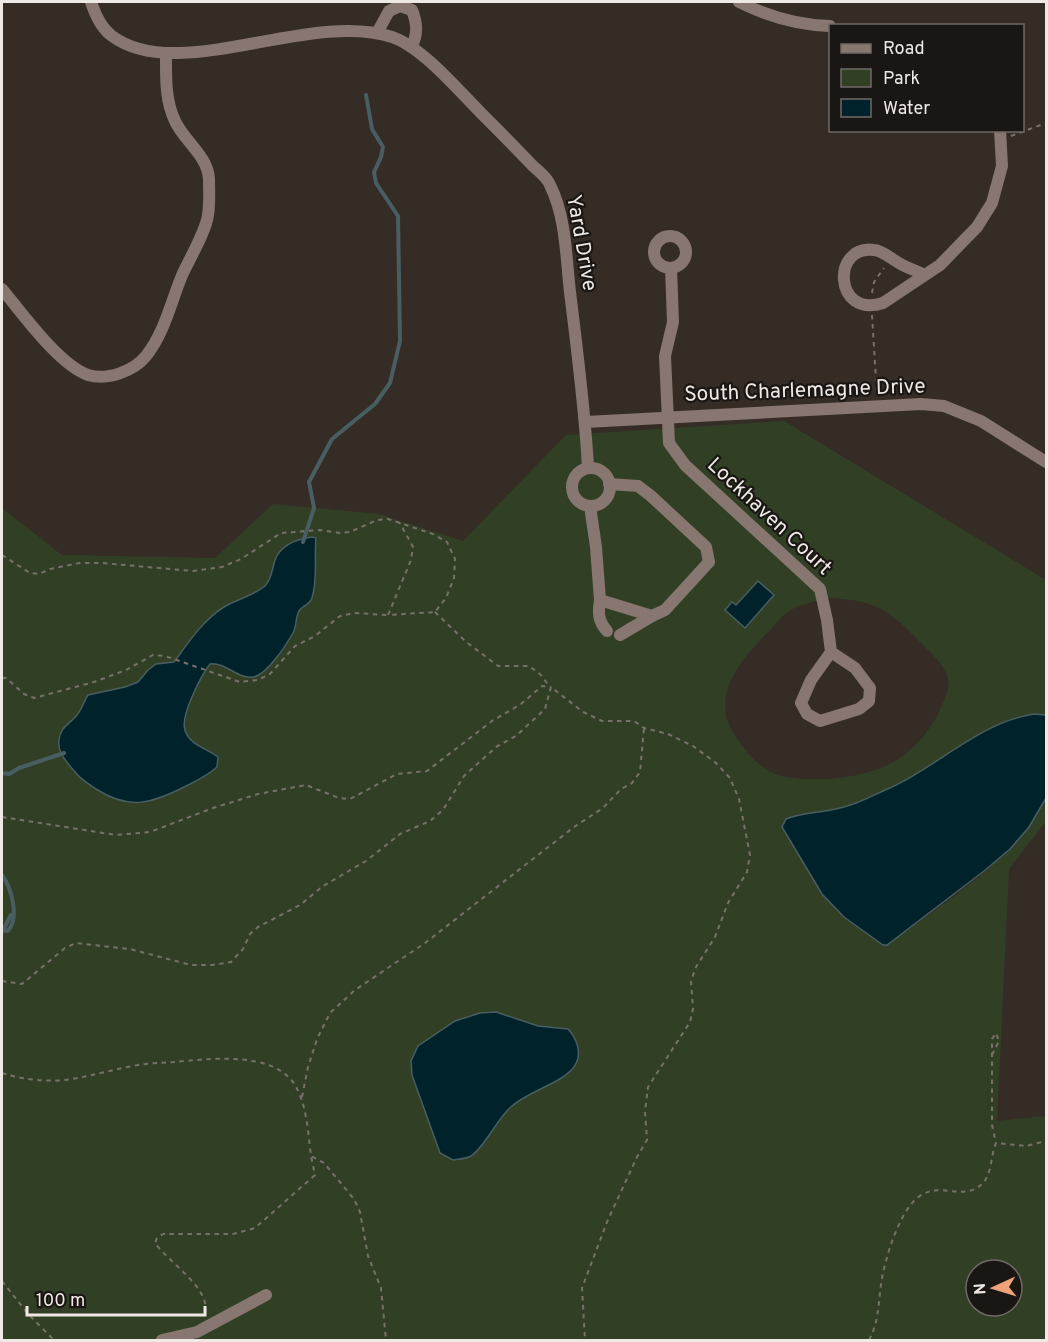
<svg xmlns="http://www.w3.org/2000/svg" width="1048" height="1342" viewBox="0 0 1048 1342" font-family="Overpass,sans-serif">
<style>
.green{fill:#314025;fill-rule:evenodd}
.water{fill:#00222a;stroke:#485e62;stroke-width:1.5}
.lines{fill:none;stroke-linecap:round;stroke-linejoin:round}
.stream{stroke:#485e62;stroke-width:4}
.path{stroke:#78706b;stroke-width:2;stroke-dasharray:4.5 4.5;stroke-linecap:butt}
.minor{stroke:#887670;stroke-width:12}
.labels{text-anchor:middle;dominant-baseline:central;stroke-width:4.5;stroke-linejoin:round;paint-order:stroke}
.street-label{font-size:21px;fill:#efe9e5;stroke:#1a1613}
</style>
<rect width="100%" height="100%" fill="#352c26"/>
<path class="green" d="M784,421L1046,580V715C994,712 957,752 914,776C888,791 858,804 828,811L812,876C829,907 854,926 883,945H887C935,910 989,876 1027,829C1035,820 1039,808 1046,798V821L1009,869L997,1121L1046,1116V1340H2V508L62,555L215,558L273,504L379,514L463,541L566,435ZM832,598C876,601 888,609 918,640C928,651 942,661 947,675C951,685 946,696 942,705C933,728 917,747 897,760C868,778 818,783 786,777C772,775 758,765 749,754C740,743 728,729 726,715C720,681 748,653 770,630C776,624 782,615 789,611C802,603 818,601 832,598ZM496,1012L538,1026L568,1029L552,1083C537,1090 522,1096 510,1107C496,1121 484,1141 470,1157L421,1096L412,1075ZM976,1270H1012V1306H976Z"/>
<g class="water">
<path d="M312,537L316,538C314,557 318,578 312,598C310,605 303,605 299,611C295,618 297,626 293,633C286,645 267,675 253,677C237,679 226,662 210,664C201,676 180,716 185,730C189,745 208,749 218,757L217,767C207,776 198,780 186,786C153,803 130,811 96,789C89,784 80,779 75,772C67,762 57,753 59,740C60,727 70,724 77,715C82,709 84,701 88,695L125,687L138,682L148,670L156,664L174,662C188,643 203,620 224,607C237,599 253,596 265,586C272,579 272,569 275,560C281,544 297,539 312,537Z"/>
<path d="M758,581L774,595L745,628L725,610L732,602L736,605Z"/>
<path d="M1034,714L1046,715V798L1029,827L1010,849L984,871L887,945H883L844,917L822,894L782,827L786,819C801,813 816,813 831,810C850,807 866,799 883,791C936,769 977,723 1034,714Z"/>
<path d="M496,1012L538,1026L568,1029C577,1039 583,1054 574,1067C562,1083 529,1091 512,1106C497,1118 486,1146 471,1156C466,1159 458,1159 453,1160L440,1153L412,1075L411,1061L418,1046L455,1021L480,1013Z"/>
</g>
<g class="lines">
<g class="stream">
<path d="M303,542L314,508L309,482L332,439L375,404L390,383L400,341L398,216L376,183L374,172L381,157L383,147L372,129L366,95"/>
<path d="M2,773L9,774L19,768L64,753"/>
<path d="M2,875C11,887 20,917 8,931L3,930"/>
<path d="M2,932L11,915"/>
</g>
<g class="path">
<path d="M1011,136L1046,123"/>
<path d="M872,293L874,282L884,268"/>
<path d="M872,315L877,396"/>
<path d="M2,555L30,573L39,574L50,569L79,563H102L193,571L222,567L241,559L281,533L320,530L340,533L350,532L377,520L388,519L433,534L447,542L455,559L454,578L446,598L435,612L388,615L411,560L413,547L400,523"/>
<path d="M435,612L465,641L498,666H529L540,674L550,687"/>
<path d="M2,678H6L24,694L34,698L94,682L126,670L153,655L165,656L240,682L258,680L270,674L295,646L315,636L340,616L354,613L387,615"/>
<path d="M2,817L116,835L150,832L213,808L258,794L306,785L339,798L350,799L397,774L427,771L492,721L521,704L542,686L551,687"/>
<path d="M2,981L22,984L65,948L76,943L130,949L191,965H212L231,962L243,949L250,934L258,927L300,905L323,886L366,861L400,834L430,821L443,810L464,776L496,747L516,736L545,709L551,687L583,712L602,721H634L644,728L668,734L693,746L716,763L730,778L739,799L750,855L747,872L728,903L715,937L696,967L691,981L693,1009L690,1022L648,1087L645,1112L647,1140L637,1157L607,1222L582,1288L585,1340"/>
<path d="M992,1055L999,1041L996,1033L992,1039V1125L996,1143"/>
<path d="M2,1073C21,1079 44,1082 65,1080C88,1077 110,1070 133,1066C146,1063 160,1063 174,1062C208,1059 273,1050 295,1085C307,1105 308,1133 311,1156L324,1163L354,1199L360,1212L368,1256L381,1288L386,1340"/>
<path d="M302,1097L308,1067L317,1039L330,1013L355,990L425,943L574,827L603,808L621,789L632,783L640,772L644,728"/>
<path d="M2,1281L28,1314L54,1340"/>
<path d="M205,1313C211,1288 169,1263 155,1243L157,1238L163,1234H233L255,1228L315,1175L311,1156"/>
<path d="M869,1340C880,1320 878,1300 882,1278C886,1257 894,1232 905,1213C931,1170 957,1205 981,1185C993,1174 990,1156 996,1143L1026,1146L1046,1141"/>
</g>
<g class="minor">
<path d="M91,2C95,14 101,28 112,36C178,85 309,10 392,37C422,47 458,90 481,113C498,130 515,147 532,165C538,171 547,177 550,185C566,217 566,257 570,292C577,350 585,409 588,468"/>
<path d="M739,2C767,16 799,25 830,26"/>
<path d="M377,33L389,11L400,6L412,10C417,23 418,33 412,46"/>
<circle cx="670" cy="252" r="16"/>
<path d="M671,268L673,322L665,356L669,443L685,465L820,589L827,620L831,652L811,680L801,703L807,714L820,721L859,709L869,701L870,688L855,668L831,652"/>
<path d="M925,275C917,271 907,268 899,263C891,259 884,251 874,250C831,244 834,319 883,303L940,265L977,227L992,203L1002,166L1000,130"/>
<path d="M2,289C22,313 59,365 88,375C107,381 134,371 146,356C165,332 171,301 183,273C190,258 206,231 208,215C210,204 209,190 209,179C208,156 184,141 175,121C165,100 166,77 166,54"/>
<path d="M586,422L921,404L944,406L981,421L1046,462"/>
<circle cx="591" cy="487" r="19"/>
<path d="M590,506L596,547L600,600L652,616L665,610L709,562L706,547L651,496L638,486L609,484"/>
<path d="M600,600C598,613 598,621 607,631"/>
<path d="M620,635L652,616"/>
<path d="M162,1340L197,1332L266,1295"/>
</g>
</g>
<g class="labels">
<g class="street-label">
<text transform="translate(581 243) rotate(80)">Yard Drive</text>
<text transform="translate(805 391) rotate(-2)">South Charlemagne Drive</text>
<text transform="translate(769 517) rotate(43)">Lockhaven Court</text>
</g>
</g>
<rect width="1048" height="1342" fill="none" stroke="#efe9e5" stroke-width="6"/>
<rect x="829" y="24" width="195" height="108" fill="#1a1613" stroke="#6f6a67" stroke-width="1.5"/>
<rect x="841" y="44" width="30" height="9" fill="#887670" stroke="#6f6a67" stroke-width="1.5"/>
<text x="883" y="54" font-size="18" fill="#efe9e5">Road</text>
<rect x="841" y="69" width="30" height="18" fill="#314025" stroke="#6f6a67" stroke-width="1.5"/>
<text x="883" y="84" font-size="18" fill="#efe9e5">Park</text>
<rect x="841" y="99" width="30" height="18" fill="#00222a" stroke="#6f6a67" stroke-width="1.5"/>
<text x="883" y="114" font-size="18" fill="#efe9e5">Water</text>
<g transform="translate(994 1288) rotate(266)"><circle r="28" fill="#1a1613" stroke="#6f6a67" stroke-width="1.5"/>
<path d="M0-4.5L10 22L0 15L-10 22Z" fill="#f0a278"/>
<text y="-9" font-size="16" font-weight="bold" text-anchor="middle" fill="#efe9e5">N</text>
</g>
<path d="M27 1306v9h178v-9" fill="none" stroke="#efe9e5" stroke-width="3"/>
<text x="36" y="1306" font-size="18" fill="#efe9e5" stroke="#1a1613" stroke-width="4.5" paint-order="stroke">100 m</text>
</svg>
